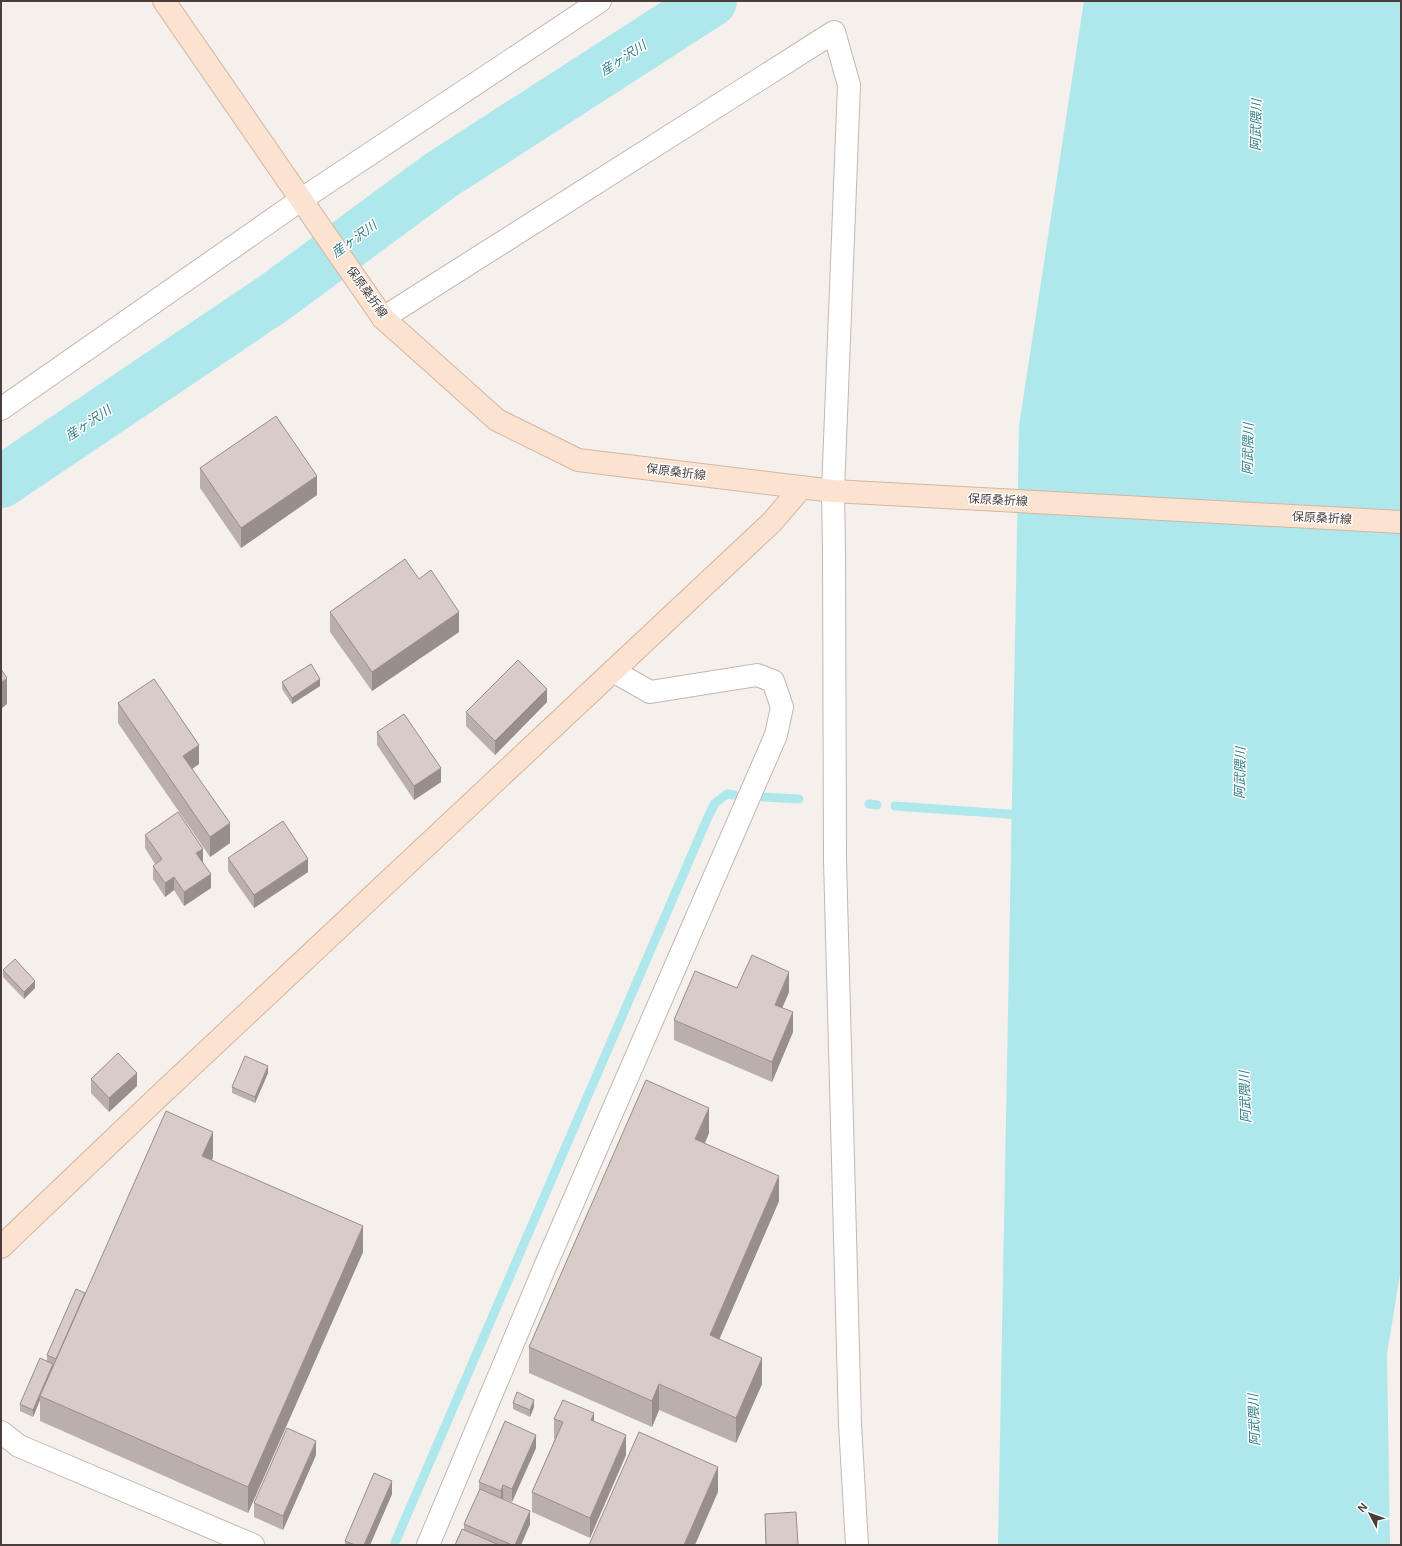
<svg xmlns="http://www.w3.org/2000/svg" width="1402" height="1546" viewBox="0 0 1402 1546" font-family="Helvetica,'Noto Sans JP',sans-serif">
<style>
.water{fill:#aee7ec}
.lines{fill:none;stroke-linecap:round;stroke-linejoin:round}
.stream{stroke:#aee7ec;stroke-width:9}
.river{stroke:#aee7ec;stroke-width:52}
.street-casing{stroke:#c3b7b2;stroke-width:24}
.secondary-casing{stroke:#d4b6a1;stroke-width:24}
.street{stroke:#fff;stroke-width:22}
.secondary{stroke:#fbe3d0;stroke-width:22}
.wall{fill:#bbafa9}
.shaded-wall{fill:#988e8a}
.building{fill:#d9cbc5;stroke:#988e8a}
.labels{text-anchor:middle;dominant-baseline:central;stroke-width:3;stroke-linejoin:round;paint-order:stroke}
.street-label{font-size:12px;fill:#493e3a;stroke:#fff}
.water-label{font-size:13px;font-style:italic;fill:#307e88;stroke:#fff}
</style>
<rect width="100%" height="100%" fill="#f5f0ec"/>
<path class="water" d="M1084,1H1401V1268L1387,1354L1390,1545H998L1019,426Z"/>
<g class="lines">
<g class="stream">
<path d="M763,797L799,799"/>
<path d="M869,804L877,805"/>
<path d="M895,806L1023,815"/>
<path d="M394,1545L708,817L715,803L727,794L734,795"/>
</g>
<path class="river" d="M1,482L274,298L441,175L711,1"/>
<defs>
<g id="street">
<path d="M383,318L834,32L849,85L833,491L834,550L835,860L850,1424L857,1545"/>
<path d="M1,409L302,199L600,1"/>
<path d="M1,1432L19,1446L253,1545"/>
<path d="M428,1545L547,1262L776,735L782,707L773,681L757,675L650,692L613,671"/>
</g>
<g id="secondary">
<path d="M164,1L383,318L497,420L578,460L833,491L1401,522"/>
<path d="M1,1247L156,1099L772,522L802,487"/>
</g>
</defs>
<use href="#street" class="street-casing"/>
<use href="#secondary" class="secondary-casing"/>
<use href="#street" class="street"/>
<use href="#secondary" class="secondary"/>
</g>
<g class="wall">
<path d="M200,468L317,495L241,548L200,488Z"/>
<path d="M419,579L459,632L372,691L330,632V612Z"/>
<path d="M282,682L320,686L292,704L282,689Z"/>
<path d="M547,702L495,755L466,726V712Z"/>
<path d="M118,703L199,764L192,769L230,843L210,857L118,723Z"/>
<path d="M377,732L441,782L414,800L377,745Z"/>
<path d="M145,835L203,862H202L211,888L184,906L174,890L165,897L153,879V866L155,864L145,848Z"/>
<path d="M228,858L308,872L254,908L228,871Z"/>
<path d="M3,970L35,988L24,999L3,977Z"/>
<path d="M737,988L789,992L782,1008L793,1032L772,1082L674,1040V1020Z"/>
<path d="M268,1073L255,1103L232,1093V1087Z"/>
<path d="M91,1079L137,1086L109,1112L91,1093Z"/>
<path d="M709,1133L705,1143L779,1201L719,1339L762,1384L736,1443L659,1410L652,1427L529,1373V1347Z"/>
<path d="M213,1157L212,1160L363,1252L248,1513L40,1421V1400L33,1417L20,1411V1404L47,1361V1355L85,1293Z"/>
<path d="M513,1403L534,1407L530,1417L513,1409Z"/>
<path d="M554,1419L594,1421L626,1455L590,1538L532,1512V1492L555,1439H554Z"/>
<path d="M536,1448L512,1502L503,1499L530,1524L521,1545H455L464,1530V1524L479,1491V1482Z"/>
<path d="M316,1455L283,1530L254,1517V1503Z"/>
<path d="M392,1494L370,1545H345V1541Z"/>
<path d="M765,1514L798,1545H766Z"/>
</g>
<g class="shaded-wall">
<path d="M317,476V495L241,548V528Z"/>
<path d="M459,612V632L372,691V672Z"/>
<path d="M7,678V704L1,709V683Z"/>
<path d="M320,679V686L292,704V698Z"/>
<path d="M547,689V702L495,755V741Z"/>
<path d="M199,745V764L183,775V756Z"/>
<path d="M441,768V782L414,800V786Z"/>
<path d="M230,823V843L210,857V837Z"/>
<path d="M203,849V862L196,867V853Z"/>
<path d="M308,859V872L254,908V895Z"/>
<path d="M211,874V888L184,906V892Z"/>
<path d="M174,877V890L165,897V883Z"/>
<path d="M789,972V992L775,1025V1005Z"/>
<path d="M35,981V988L24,999V992Z"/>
<path d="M793,1012V1032L772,1082V1062Z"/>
<path d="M268,1066V1073L255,1103V1097Z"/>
<path d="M137,1073V1086L109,1112V1098Z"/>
<path d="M709,1108V1133L695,1165V1139Z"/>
<path d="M213,1132V1157L202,1181V1156Z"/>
<path d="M779,1176V1201L710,1361V1335Z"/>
<path d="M363,1226V1252L248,1513V1487Z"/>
<path d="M762,1358V1384L736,1443V1418Z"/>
<path d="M53,1364V1370L40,1396V1400L33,1417V1410Z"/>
<path d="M659,1384V1410L652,1427V1401Z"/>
<path d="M534,1400V1407L530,1417V1410Z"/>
<path d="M594,1413V1433L591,1420Z"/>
<path d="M536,1435V1448L512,1502V1489Z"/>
<path d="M626,1435V1455L590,1538V1518Z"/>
<path d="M316,1441V1455L283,1530V1516Z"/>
<path d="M718,1467V1492L695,1545H684Z"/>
<path d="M392,1481V1494L370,1545H364Z"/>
<path d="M503,1485V1499L501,1505V1491Z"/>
<path d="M530,1511V1524L521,1545H515Z"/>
</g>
<g class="building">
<path d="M276,416L317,476L241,528L200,468Z"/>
<path d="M405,559L419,579L431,570L459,612L372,672L330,612Z"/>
<path d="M518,660L547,689L495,741L466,712Z"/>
<path d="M311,664L320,679L292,698L282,682Z"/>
<path d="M1,669L7,678L1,683Z"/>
<path d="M154,679L199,745L183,756L230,823L210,837L118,703Z"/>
<path d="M404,714L441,768L414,786L377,732Z"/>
<path d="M178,812L203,849L196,853L211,874L184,892L174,877L165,883L153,866L162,859L145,835Z"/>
<path d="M283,821L308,859L254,895L228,858Z"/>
<path d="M752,955L789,972L775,1005L793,1012L772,1062L674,1020L695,971L737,988Z"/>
<path d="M15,959L35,981L24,992L3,970Z"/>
<path d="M118,1053L137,1073L109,1098L91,1079Z"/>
<path d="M245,1056L268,1066L255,1097L232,1087Z"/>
<path d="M646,1080L709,1108L695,1139L779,1176L710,1335L762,1358L736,1418L659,1384L652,1401L529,1347Z"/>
<path d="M166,1111L213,1132L202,1156L363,1226L248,1487L40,1396Z"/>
<path d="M76,1289L85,1293L56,1359L47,1355Z"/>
<path d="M40,1358L53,1364L33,1410L20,1404Z"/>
<path d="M517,1392L534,1400L530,1410L513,1403Z"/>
<path d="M563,1400L594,1413L591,1420L626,1435L590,1518L532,1492L563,1422L554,1419Z"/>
<path d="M505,1421L536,1435L512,1489L503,1485L501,1491L479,1482Z"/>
<path d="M287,1428L316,1441L283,1516L254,1503Z"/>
<path d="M639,1432L718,1467L684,1545H589Z"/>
<path d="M374,1473L392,1481L364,1545H355L345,1541Z"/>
<path d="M480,1489L530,1511L515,1545H512L464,1524Z"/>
<path d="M796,1512L798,1545H766L765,1514Z"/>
<path d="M462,1529L499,1545H455Z"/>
</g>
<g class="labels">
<g class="street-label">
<text transform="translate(367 292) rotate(54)">保原桑折線</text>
<text transform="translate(676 472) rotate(7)">保原桑折線</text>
<text transform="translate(998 500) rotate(3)">保原桑折線</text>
<text transform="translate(1322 518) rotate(3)">保原桑折線</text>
</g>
<g class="water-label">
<text transform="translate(623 58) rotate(-33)">産ヶ沢川</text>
<text transform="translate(1256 125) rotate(-89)">阿武隈川</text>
<text transform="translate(354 239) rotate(-36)">産ヶ沢川</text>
<text transform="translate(88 423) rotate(-34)">産ヶ沢川</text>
<text transform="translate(1248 449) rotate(-89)">阿武隈川</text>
<text transform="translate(1240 773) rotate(-89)">阿武隈川</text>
<text transform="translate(1245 1097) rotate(-92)">阿武隈川</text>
<text transform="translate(1254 1420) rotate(-92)">阿武隈川</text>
</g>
</g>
<rect width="1402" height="1546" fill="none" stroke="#493e3a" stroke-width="4"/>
<g transform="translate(1370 1514) rotate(311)" stroke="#ffffff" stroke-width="3" paint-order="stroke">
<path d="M0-3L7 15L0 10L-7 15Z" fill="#493e3a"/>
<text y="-6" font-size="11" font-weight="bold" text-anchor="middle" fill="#493e3a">N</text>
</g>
</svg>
